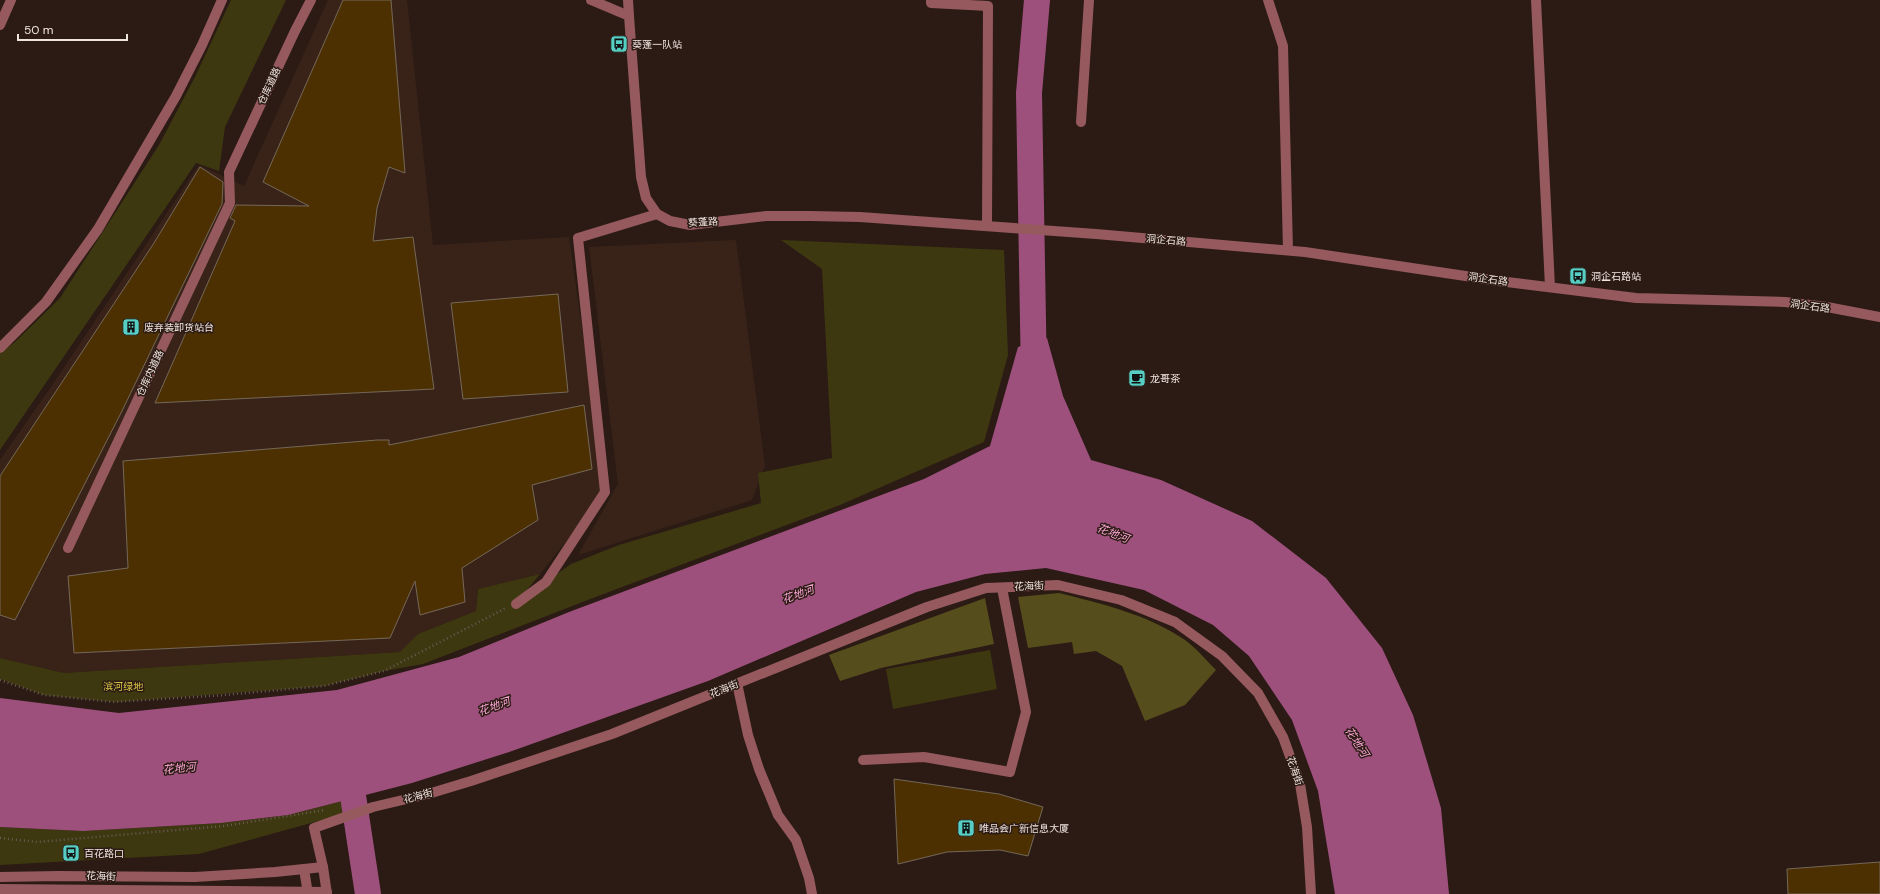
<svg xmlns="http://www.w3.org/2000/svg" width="1880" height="894" viewBox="0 0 1880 894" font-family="'DM Sans','Noto Sans SC',sans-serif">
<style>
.built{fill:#392319}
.green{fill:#3e3811}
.forest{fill:#554e1c}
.water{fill:#9e507d}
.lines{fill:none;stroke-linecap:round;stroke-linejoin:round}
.river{stroke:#9e507d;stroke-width:26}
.building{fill:#4c3002;stroke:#756858}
.path{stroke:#695a54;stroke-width:2.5;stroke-dasharray:1 3;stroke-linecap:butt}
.minor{stroke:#95595e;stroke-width:10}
.labels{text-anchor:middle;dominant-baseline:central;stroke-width:3;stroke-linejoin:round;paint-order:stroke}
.poi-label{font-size:10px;fill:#f0e4df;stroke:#2b1b14;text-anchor:start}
.street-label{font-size:10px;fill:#f0e4df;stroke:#2b1b14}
.park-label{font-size:10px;fill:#d7c544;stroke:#2b1b14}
.water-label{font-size:11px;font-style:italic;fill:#fea8d7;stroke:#2b1b14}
</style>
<rect width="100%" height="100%" fill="#2b1b14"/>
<g class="built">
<path d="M328,0H407L433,245L569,237L605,492L540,574L478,589L476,611L418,634L400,652L64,673L0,658V460L55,381L199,165L244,186Z"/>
<path d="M736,240L765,466L752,500L578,555L618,484L589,247Z"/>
</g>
<g class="green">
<path d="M231,0H286L225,127L219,171L196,163L0,450V353L14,343L60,298L159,145L195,77Z"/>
<path d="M781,240L1004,250L1008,355L984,442L840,505L585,601L423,664L384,671L324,686L116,702L44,695L0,679V658L64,673L400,652L418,634L476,611L478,589L540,574L517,602L571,564L619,545L761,503L758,473L832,458L822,269Z"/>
<path d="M990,650L997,689L893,709L886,669Z"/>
<path d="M346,800L351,812L199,854L0,865V827L83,831L221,823L288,815Z"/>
</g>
<g class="forest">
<path d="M1059,593C1102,604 1147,614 1185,640C1196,648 1206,660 1216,670L1185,705L1145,721L1122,666L1096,651L1074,654L1072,642L1028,648L1018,597Z"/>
<path d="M985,598L994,644L881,668L840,681L829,655Z"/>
</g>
<path class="water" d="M1047,338L1063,396L1091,460L1161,480L1252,521L1326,578L1382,648L1413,715L1441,808L1449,894H1335L1318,791L1292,720L1249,656L1213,625L1144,590L1046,568L985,574L916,592L708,681L512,751L412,783L288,815L221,823L83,831L0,827V698L119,713L337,690L459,657L569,612L924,479L990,446L1018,347Z"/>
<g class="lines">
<g class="river">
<path d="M1034,378L1029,93L1037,0"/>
<path d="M348,763L368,894"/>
</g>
</g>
<g class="building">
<path d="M343,0H391L405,173L389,167L377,208L373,241L413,237L434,389L155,403L235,221L230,218L236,205L309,206L263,182Z"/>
<path d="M200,167L223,182L222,204L122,411L15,620L0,615V476L154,243Z"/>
<path d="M558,294L568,392L463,399L451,303Z"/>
<path d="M584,405L592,469L532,485L538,520L462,568L465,602L420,615L415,581L390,638L74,653L68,576L128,568L123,461L377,440H389V445Z"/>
<path d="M894,779L999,794L1043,807L1028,856L1000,850L947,852L898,864Z"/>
<path d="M1880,862V894H1788L1787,869Z"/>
</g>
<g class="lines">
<g class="path">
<path d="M0,680L44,695L113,702L224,695L324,686L384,671L506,608"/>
<path d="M0,838L37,842L224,826L325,810"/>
</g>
<g class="minor">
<path d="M591,0L629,16L641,177L646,198L657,214L670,221L690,225L766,216H810L860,217L1096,234L1305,252L1499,281L1636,298L1785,302L1827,307L1880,317"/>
<path d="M628,0L629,16"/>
<path d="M931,0V3L988,6L987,226"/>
<path d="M1268,0L1283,46L1288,250"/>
<path d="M1536,0L1550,287"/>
<path d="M0,25L11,0"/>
<path d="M1081,122L1089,0"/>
<path d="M0,348L46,302L98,229L176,96L202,45L222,0"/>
<path d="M68,548L230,203L229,172L295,31L311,0"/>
<path d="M516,604L546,582L605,492L578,238L657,214"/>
<path d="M737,683L748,735L759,769L778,815L796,840L809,878L812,894"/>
<path d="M863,760L924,757L1010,772L1026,712L1002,588"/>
<path d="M304,869L308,894"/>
<path d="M0,877L59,876L195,877L275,872L323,867"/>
<path d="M0,889L327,892"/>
<path d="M327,894L323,867L314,828L373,807L428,794L471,781L612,734L927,607L986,588L1058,585L1121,600L1175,622L1222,656L1258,693L1283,737L1300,784L1307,827L1311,894"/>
</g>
</g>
<defs>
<symbol id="bus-square" viewBox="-11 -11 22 22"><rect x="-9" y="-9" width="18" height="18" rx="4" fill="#56cec3" stroke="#2b1b14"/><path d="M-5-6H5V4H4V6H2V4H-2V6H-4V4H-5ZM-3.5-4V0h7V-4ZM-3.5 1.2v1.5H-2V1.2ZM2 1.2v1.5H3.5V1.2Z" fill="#111"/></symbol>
<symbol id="building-square" viewBox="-11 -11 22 22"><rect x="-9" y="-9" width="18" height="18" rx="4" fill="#56cec3" stroke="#2b1b14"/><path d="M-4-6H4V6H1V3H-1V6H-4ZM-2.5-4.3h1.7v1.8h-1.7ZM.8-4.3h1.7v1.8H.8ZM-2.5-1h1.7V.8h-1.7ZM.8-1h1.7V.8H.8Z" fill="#111"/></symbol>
<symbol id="cafe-square" viewBox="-11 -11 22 22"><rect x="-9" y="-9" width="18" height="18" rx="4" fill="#56cec3" stroke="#2b1b14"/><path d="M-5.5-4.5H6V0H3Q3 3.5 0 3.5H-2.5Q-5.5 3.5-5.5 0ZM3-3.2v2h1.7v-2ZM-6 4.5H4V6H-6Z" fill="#111"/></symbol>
</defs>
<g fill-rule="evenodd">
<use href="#bus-square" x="609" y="34" width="20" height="20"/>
<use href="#bus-square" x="1568" y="266" width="20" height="20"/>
<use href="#building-square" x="121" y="317" width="20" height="20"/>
<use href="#cafe-square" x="1127" y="368" width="20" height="20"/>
<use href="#building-square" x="956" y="818" width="20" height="20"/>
<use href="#bus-square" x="61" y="843" width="20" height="20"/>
</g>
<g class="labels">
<g class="poi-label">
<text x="632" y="44">葵蓬一队站</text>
<text x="1591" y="276">洞企石路站</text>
<text x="144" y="327">废弃装卸货站台</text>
<text x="1150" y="378">龙哥茶</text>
<text x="979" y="828">唯品会广新信息大厦</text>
<text x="84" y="853">百花路口</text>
</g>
<g class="street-label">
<text transform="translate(269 86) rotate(-65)">仓库道路</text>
<text transform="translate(703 222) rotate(-4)">葵蓬路</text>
<text transform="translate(1166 240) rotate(5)">洞企石路</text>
<text transform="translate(1488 279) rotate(8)">洞企石路</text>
<text transform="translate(1810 306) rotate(8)">洞企石路</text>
<text transform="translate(150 373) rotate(-65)">仓库内道路</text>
<text transform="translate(1029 586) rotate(-3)">花海街</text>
<text transform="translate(724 689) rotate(-22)">花海街</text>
<text transform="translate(1295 771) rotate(71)">花海街</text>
<text transform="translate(418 796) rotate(-15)">花海街</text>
<text transform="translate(101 876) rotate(2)">花海街</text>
</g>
<g class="park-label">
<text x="123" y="686">滨河绿地</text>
</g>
<g class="water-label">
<text transform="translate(1113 533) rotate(21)">花地河</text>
<text transform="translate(798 594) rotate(-20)">花地河</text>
<text transform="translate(494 706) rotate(-20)">花地河</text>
<text transform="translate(1357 742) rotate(57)">花地河</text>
<text transform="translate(179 768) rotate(-6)">花地河</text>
</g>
</g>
<path d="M18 34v6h109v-6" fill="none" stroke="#f0e4df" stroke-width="2"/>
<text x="24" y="34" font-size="12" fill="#f0e4df" stroke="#2b1b14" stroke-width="3" paint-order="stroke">50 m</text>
</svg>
